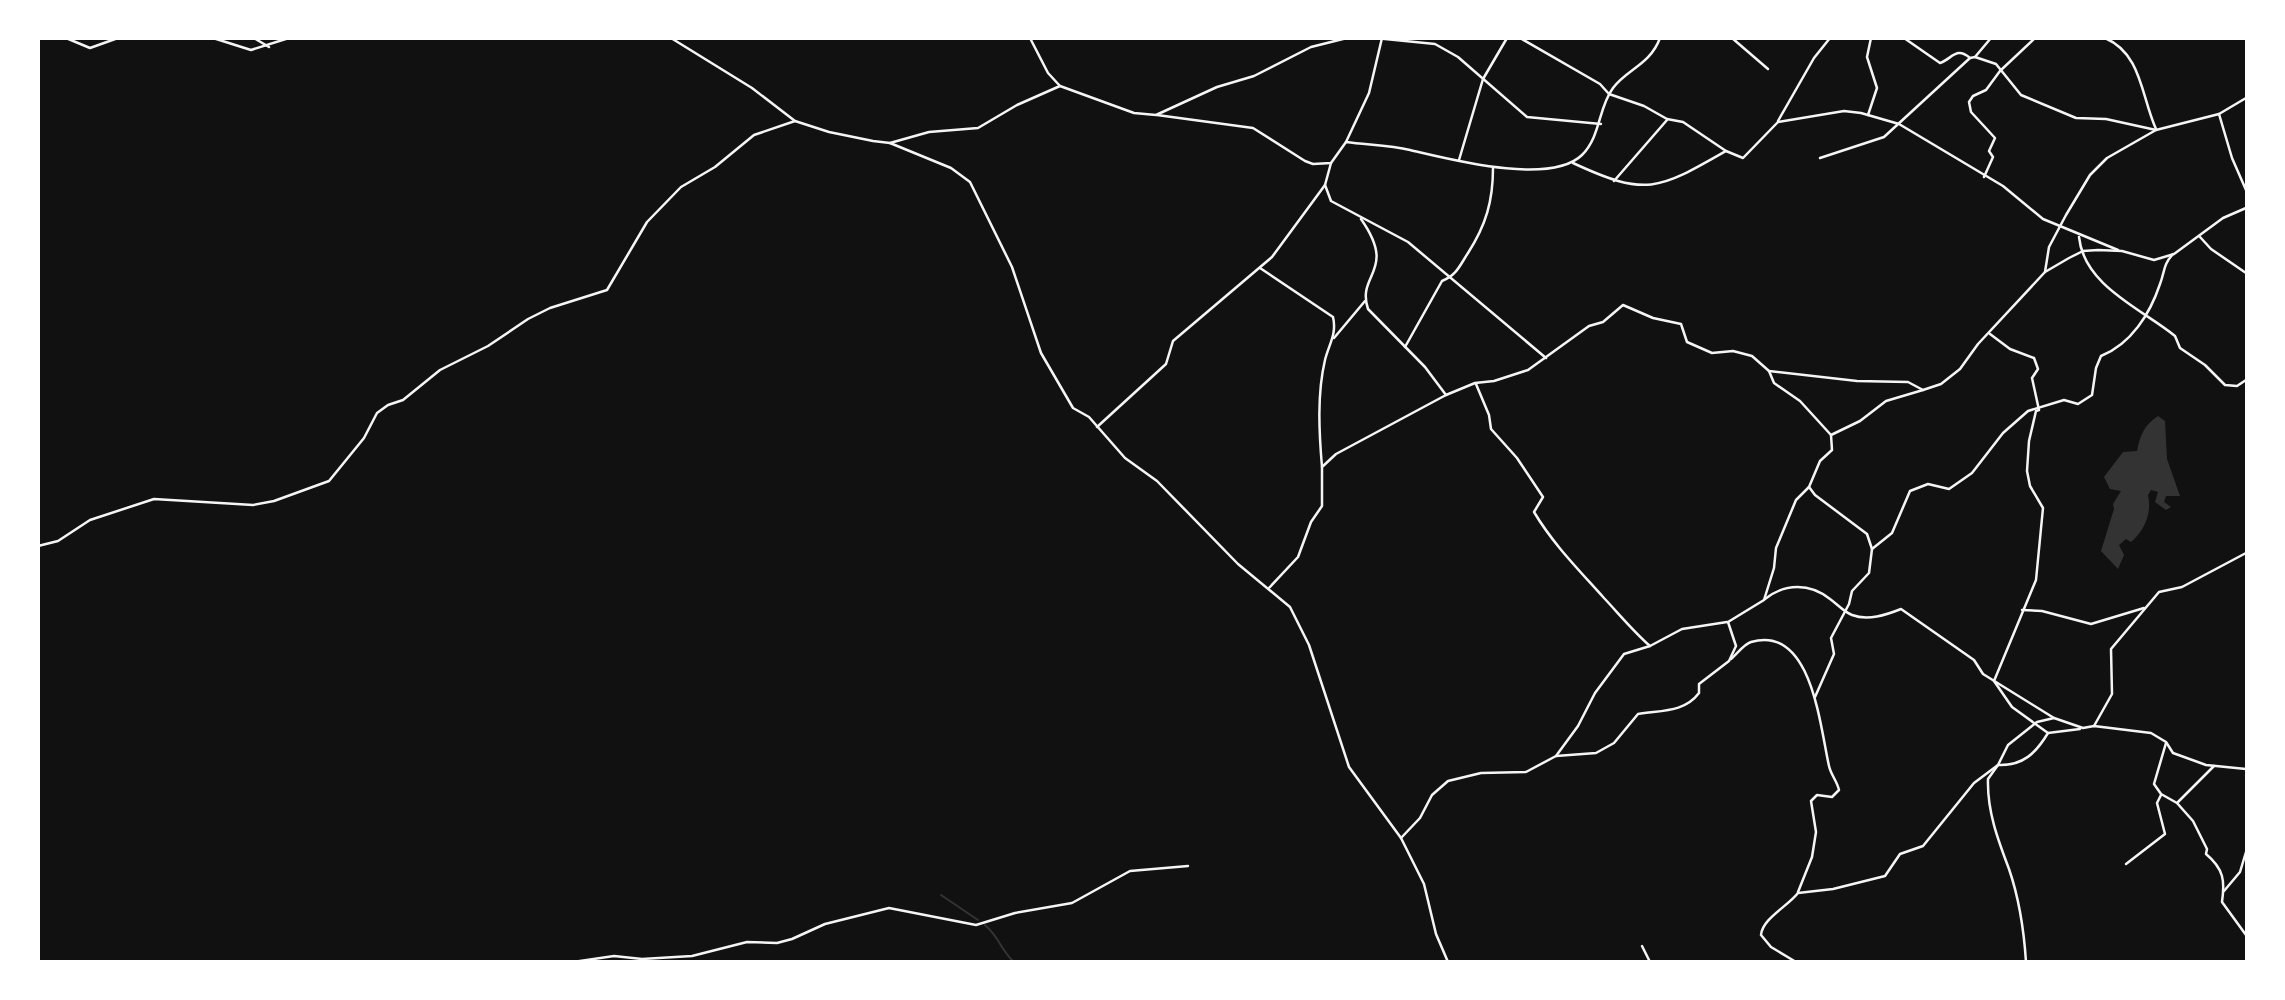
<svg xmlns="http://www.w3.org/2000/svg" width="2285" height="1000" viewBox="0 0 2285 1000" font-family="Raleway,sans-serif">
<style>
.water{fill:#333}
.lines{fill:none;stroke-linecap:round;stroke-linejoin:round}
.stream{stroke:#333;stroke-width:2}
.minor{stroke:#f5f5f5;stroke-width:2.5}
</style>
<rect width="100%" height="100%" fill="#111"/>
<path class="water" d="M2158,416L2165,421L2167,459L2180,496H2166L2164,502L2171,507L2166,510L2155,502L2158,492L2151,490L2148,495C2152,513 2145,530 2131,542L2126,539L2119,545L2124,555L2118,569L2101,551L2114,509L2113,504L2121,491L2110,489L2104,477L2123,452L2137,451C2140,436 2144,425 2158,416Z"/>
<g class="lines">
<g class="stream">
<path d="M941,895L978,920"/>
<path d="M985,925C1000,938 1000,949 1014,962"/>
</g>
<g class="minor">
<path d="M66,38L90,48L118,38"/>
<path d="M213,38L251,50L289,38"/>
<path d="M254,38L269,47"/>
<path d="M671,38L752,88L795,121L829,132L873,141L890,143L929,132L978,128L1017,105L1060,86L1134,113L1156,115L1217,87L1254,76L1311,47L1347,38"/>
<path d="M1030,38L1048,73L1060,86"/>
<path d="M1375,38L1435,44L1458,57L1527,117L1601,124"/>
<path d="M1520,38L1600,84L1609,94L1644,106L1667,119L1683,122L1726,151"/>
<path d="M1732,38L1768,69"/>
<path d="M1904,38L1940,63C1952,59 1956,46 1970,58"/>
<path d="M2105,38C2142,54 2141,96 2156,129"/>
<path d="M1975,57L1996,64L2021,95L2076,118L2106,119L2156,130"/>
<path d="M2219,114L2232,158L2246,190"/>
<path d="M1157,115L1253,128L1305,161L1313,164L1331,163L1346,142C1367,145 1389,145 1410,150C1449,159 1550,186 1582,155C1601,136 1598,108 1613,88C1627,69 1650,65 1660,38"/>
<path d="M1868,115L1877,88L1867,57L1871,38"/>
<path d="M1778,121L1814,58L1830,38"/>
<path d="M1346,142L1369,93L1382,38"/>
<path d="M890,143L951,168L970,182L1012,267L1041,353L1073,408L1089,417L1125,458L1157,481L1238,564L1290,607L1309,645L1349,767L1401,838L1424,884L1436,934L1448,962"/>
<path d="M1820,158L1884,137L1970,58L1975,57L1991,38"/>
<path d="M1459,160L1483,79L1507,38"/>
<path d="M1331,163L1325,185L1331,201L1408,242L1546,358"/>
<path d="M1573,163C1646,197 1658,190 1726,151L1743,158L1778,122L1844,111L1861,113L1899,124L2003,186L2043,219L2118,250"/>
<path d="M1984,177L1993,157L1989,151L1995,138L1971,112L1969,102L1973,96L1986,90L2000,71L2035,38"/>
<path d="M1614,181L1667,120"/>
<path d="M1361,219C1398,272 1356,273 1368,309L1425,367L1446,395"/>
<path d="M2079,237C2084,286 2142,309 2175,336L2180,348L2205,365L2225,385L2237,386L2246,380"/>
<path d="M2200,237L2211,249L2246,273"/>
<path d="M1260,268L1333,317C1337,334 1329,344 1325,360C1317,394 1319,432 1322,467"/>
<path d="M2045,272L2049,247L2066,215L2090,175L2107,158L2156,130L2219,114L2246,98"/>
<path d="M1990,334L2010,349L2034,358L2038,369L2032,378L2039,410L2036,411L2029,441L2027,471L2030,486L2043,508L2036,580L1994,681L2012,707L2048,733"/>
<path d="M1334,338L1365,301"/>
<path d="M1405,347L1442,281C1457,275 1460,265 1468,253C1486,225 1493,201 1493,168"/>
<path d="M1769,371L1774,383L1800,401L1831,435"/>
<path d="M1476,384L1489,415L1491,429L1517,458L1543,497L1534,512C1553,544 1579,570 1604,598C1619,614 1633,631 1650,646"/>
<path d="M1097,427L1166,364L1173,341L1272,257L1325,185"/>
<path d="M1809,487L1815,495L1867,534L1872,549"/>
<path d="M38,546L58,541L90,520L154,499L253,505L274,501L329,481L364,438L377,413L388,405L403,400L440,370L488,346L528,319L550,308L607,290L647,222L681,187L715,167L754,135L795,121"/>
<path d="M1269,588L1298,557L1311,522L1322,506V467L1336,454L1446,395L1475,383L1494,381L1528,370L1589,326L1603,322L1623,305L1653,318L1681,324L1687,342L1712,353L1733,351L1752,356L1769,371L1857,381L1908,382L1923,390L1941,384L1960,369L1978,344L2045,272L2069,258L2083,251L2098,250L2122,251L2154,260L2174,254L2223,218L2246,208"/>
<path d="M1765,599C1785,583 1810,583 1830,599C1837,604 1844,612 1852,615C1868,621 1886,615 1901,609L1974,660L1983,674L2054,718L2083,728L2094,726L2151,733L2166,742L2173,753L2206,765L2246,769"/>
<path d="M2022,610L2042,611L2091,624L2144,608"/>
<path d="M1731,659C1737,654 1744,644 1751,642C1812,624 1820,727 1829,766C1831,775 1837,781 1839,790L1832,797L1817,795L1811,801L1816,832L1812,857L1798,892"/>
<path d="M1815,697L1834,654L1831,638L1849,604L1852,591L1869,573L1872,549L1892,533L1910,491L1928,484L1949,489L1972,473L2003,433L2028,411L2064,400L2078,404L2092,395L2096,368L2101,356C2131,344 2150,314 2160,284C2165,271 2163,265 2173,254"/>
<path d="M2094,726L2112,694L2111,649L2159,592L2182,587L2246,553"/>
<path d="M2166,743L2154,784L2161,794L2177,803L2214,766"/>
<path d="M1556,756L1578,726L1595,693L1624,654L1650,646L1682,629L1727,622"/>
<path d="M2177,803L2193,821L2207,849L2206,854C2224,869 2225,881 2222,902L2246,935"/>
<path d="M1401,838L1420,818L1432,795L1448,781L1481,773L1526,772L1556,756L1596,753L1614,743L1638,714C1660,710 1684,713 1699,693V684L1729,661L1736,646L1728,622L1764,600L1774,568L1776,548L1796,500L1809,487L1820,461L1832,450L1831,435L1860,421L1886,401L1923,390"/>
<path d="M2126,864L2165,834L2157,803L2161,795"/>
<path d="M2224,891L2240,872L2246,852"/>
<path d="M1642,946L1650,962"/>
<path d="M573,962L614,956L642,959L692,956L747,942L777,943L792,939L825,924L889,908L976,925L1015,913L1072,903L1130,871L1188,866"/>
<path d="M1796,962L1771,947L1761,935C1762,919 1788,906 1798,893L1833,889L1885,876L1900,854L1923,846L1974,783L1998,765L2008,745L2037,722L2054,718"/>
<path d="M2026,962C2024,931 2019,898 2009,869C1998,840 1987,811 1988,779L1998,765C2023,766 2036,753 2048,733L2080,729"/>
</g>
</g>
<rect width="2285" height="1000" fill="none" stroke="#ffffff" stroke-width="80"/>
</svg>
